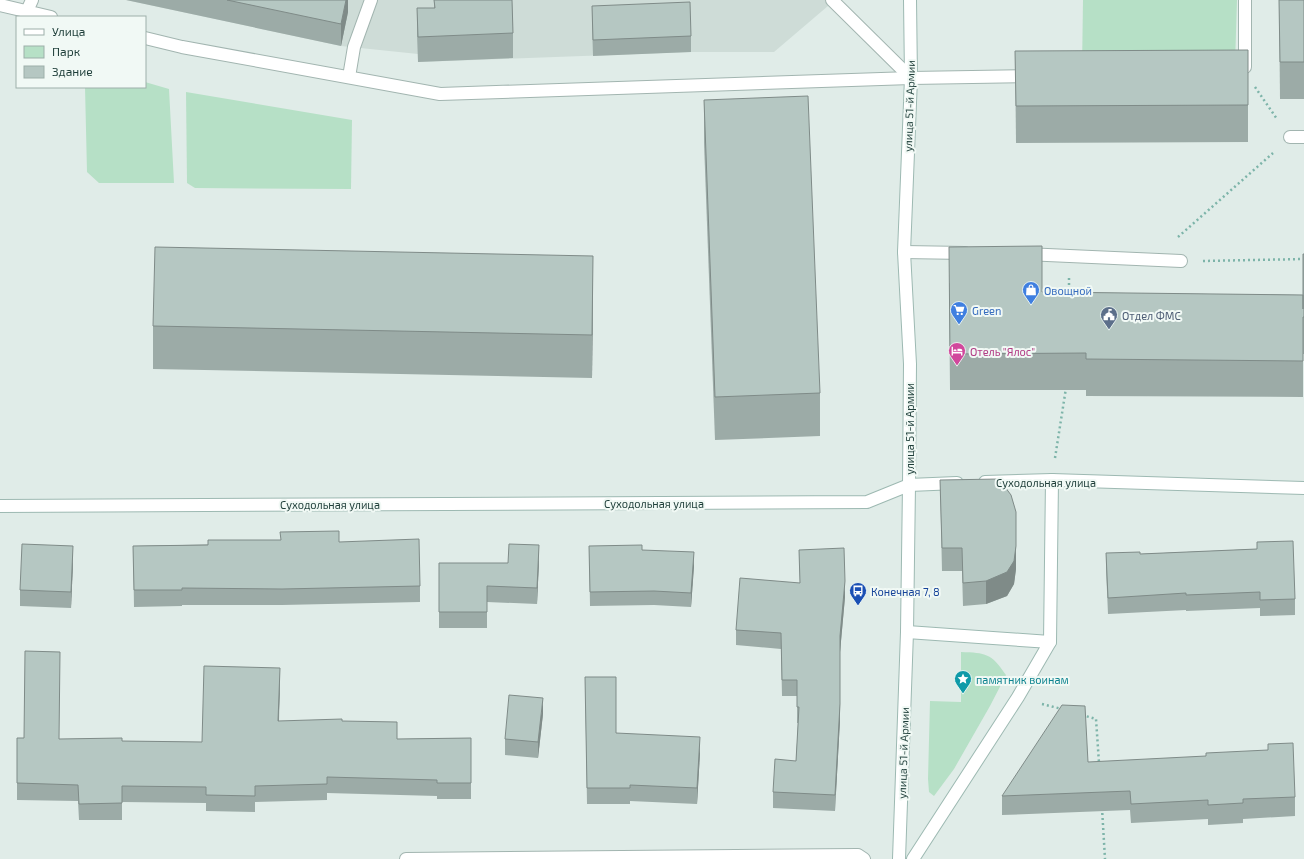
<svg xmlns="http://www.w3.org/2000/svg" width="1304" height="859" viewBox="0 0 1304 859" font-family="'Exo 2',sans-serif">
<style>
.built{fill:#cedcd7}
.green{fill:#b6e0c6}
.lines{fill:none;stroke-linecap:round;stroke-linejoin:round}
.lane-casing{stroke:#a2b5b0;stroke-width:14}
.street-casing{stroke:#a2b5b0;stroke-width:14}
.secondary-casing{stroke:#9db9b2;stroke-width:14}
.path{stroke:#7db4a9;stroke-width:2.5;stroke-dasharray:2 3;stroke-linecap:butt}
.lane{stroke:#fff;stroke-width:12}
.street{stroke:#fff;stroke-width:12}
.secondary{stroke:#fff;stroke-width:12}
.wall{fill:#9caba7}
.shaded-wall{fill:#7f8b88}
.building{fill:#b5c7c2;stroke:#7f8b88}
.labels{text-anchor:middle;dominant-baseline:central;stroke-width:4;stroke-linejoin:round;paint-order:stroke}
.street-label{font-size:11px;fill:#1f3f3a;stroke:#f1f9f5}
.shop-label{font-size:11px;fill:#366cbe;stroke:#f1f9f5;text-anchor:start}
.service-label{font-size:11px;fill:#4e5e75;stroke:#f1f9f5;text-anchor:start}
.hotel-label{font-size:11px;fill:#b23c85;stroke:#f1f9f5;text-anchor:start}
.transit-label{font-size:11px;fill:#164399;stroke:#f1f9f5;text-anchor:start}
.culture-label{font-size:11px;fill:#0d838f;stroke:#f1f9f5;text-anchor:start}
</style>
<rect width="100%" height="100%" fill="#e0ece8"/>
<path class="built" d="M126,0H835L774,52H691L418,62V54L341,46Z"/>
<g class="green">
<path d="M1083,0H1237L1235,64L1082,69Z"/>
<path d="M145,82L169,89L174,183H99L87,172L85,87H145Z"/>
<path d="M186,92L352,120L351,189L195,188L187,183Z"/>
<path d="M961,652C986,653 991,653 1006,675L990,706L954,769L934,796L929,792L928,779L930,701L961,702Z"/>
</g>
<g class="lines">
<defs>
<g id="lane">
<path d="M832,0L911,78L1030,76"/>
<path d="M27,11L32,0"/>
<path d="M1245,67V0"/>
<path d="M349,77L354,47L371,0"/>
<path d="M1290,137H1304"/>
<path d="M904,252L965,253"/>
<path d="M1025,254L1181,261"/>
</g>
<g id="street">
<path d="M0,5L51,17"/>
<path d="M145,38L182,47L440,94L911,78"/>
<path d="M406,859L858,855L864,859"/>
</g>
<g id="secondary">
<path d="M985,482L1052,480L1304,488"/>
<path d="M0,506L867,502L909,485L957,483"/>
<path d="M907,632L1050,642"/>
<path d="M899,859L907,632L909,485L910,364L904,252L911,78L910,0"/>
<path d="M913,859L1018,697L1050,642L1052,480"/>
</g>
</defs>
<use href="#lane" class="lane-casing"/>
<use href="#street" class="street-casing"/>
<use href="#secondary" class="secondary-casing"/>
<g class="path">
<path d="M1255,87L1277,119"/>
<path d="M1178,237L1273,153"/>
<path d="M1203,261L1304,259"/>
<path d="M1069,295V278"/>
<path d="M1055,458L1066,388"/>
<path d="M1042,704L1062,709"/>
<path d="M1082,715L1096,719L1099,763"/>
<path d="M1102,808L1105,859"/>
</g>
<use href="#lane" class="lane"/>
<use href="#street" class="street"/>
<use href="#secondary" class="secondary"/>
</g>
<g class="wall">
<path d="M126,0H348V12L341,46Z"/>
<path d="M434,0H512L513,33V58L418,62L417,34V8H434Z"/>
<path d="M1279,0H1304V99H1280Z"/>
<path d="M592,6L691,36V52L593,56L592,22Z"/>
<path d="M1015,51L1248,105V142L1016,143Z"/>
<path d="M704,100L820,393V436L715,440L704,143Z"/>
<path d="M1304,254V354H1303V397L1086,396V390H950L949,283L1042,292L1303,295Z"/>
<path d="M593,299L592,378L153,369V326Z"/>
<path d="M940,480L1016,569L1014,584L1007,596L986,604L963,606L962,571H942Z"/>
<path d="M339,542L420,586V602L282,605H182V606L134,607L133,546Z"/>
<path d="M1257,542L1295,599V615L1260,616V608L1186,611V610L1108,614L1106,569V553L1140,554L1257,549Z"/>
<path d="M589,546L642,550L694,566L691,607L654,605L590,606Z"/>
<path d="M799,550L845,597L840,652V720L835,811L773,808V792L796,761L798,723H797V696H782L781,649L736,645V630L800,583Z"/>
<path d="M539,561L537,604L487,602V628H439V563H508Z"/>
<path d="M73,563L71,608L20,606V590Z"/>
<path d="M585,677L616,733L700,753L697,804L630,801V804H587Z"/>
<path d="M280,684L279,721H342L397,739L471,738V799H437V796L327,793V800L255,802V812L206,811V803L122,802V820H79L78,801L17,800V738L122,741L202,742Z"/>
<path d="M543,714L538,758L505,755V739Z"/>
<path d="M1088,762L1295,797V816L1243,819V823L1208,825V819L1131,823L1130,810L1002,815V796Z"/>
</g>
<g class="shaded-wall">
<path d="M346,0H348V12L341,46V24Z"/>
<path d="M593,256V299L592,378V335Z"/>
<path d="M539,545V561L537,604V588Z"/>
<path d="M73,546V563L71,608V592Z"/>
<path d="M1016,546V569L1014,584L1007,596L986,604V581Z"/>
<path d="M694,552V566L691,607V593Z"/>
<path d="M845,581V597L840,652V720L835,811L840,636Z"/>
<path d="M280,668V684L278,737V721Z"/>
<path d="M543,698V714L538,758V742Z"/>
<path d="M700,737V753L697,804V788Z"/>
</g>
<g class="building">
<path d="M227,0H346L341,24Z"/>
<path d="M434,0H512L513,33L418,37L417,8H435Z"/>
<path d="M1279,0H1304V62H1280Z"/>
<path d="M690,2L691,36L593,40L592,6Z"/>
<path d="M1248,50V105L1016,106L1015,51Z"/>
<path d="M808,96L820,393L715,397L704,100Z"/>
<path d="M1042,246V292L1303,295V309V254H1304V317H1303V361L1086,359V353L950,354L949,247Z"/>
<path d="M155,247L593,256L592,335L153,326Z"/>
<path d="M999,479L1011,495L1016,512V546L1014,561L1007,572L986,581L963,583L962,548H942L940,480Z"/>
<path d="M339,531V542L419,539L420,586L282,589L182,588V590H134L133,546L208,545V540H281L280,532Z"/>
<path d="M1293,541L1295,599L1260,600V592L1186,595V593L1108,598L1106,553L1140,552V554L1257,549V542Z"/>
<path d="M22,544L73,546L71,592L20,590Z"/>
<path d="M509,544L539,545L537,588L487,586V612H439V563H508Z"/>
<path d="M642,545V550L694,552L691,593L654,591L590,592L589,546Z"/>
<path d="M844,548L845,581L840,636V704L835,795L773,792L775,759L796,761L799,707H797V680H782L781,633L736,630L740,578L800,583L799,550Z"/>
<path d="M25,651L60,652L59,739L122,738V741L202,742L204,666L280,668L278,721L342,719V721L397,722V739L471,738V783H437V780L327,777V784L255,786V796L206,795V787L122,786V803L79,804L78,785L17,783V738H24Z"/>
<path d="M585,677H616V733L700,737L697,788L630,785V788H587Z"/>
<path d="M509,695L543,698L538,742L505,739Z"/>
<path d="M1062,705L1085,706L1088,762L1206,756V753L1268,750V744L1293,743L1295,797L1243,799V803L1208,805V800L1131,804L1130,791L1002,796Z"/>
</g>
<defs>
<symbol id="shop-pin" viewBox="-11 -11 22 30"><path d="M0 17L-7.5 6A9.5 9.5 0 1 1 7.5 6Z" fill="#3f7fe0" stroke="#f1f9f5"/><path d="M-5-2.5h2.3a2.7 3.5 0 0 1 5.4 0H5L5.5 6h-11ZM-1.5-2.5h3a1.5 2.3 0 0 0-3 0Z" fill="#fff"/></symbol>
<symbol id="supermarket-pin" viewBox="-11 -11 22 30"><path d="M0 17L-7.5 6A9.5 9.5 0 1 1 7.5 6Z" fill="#3f7fe0" stroke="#f1f9f5"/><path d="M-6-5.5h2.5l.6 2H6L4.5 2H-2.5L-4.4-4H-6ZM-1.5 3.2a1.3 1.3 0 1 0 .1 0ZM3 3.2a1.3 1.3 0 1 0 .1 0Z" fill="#fff"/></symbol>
<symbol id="civic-pin" viewBox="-11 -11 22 30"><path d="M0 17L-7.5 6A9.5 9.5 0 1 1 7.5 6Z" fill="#5c6f8a" stroke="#f1f9f5"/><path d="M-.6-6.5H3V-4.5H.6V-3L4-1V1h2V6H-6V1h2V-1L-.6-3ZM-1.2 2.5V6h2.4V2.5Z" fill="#fff"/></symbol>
<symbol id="hotel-pin" viewBox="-11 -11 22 30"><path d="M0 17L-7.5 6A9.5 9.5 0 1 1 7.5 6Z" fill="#d1479c" stroke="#f1f9f5"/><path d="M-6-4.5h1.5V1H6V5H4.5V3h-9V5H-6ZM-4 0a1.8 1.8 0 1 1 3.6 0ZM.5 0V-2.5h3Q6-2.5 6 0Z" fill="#fff"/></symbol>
<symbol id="bus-pin" viewBox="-11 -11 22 30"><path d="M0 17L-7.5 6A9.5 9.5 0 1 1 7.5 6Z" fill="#1a4fb4" stroke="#f1f9f5"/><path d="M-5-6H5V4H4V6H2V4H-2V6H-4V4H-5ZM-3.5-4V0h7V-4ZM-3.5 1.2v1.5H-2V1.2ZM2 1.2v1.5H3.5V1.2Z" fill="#fff"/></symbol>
<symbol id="sight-pin" viewBox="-11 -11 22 30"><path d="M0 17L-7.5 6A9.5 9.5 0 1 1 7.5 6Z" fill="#0f9aa8" stroke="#f1f9f5"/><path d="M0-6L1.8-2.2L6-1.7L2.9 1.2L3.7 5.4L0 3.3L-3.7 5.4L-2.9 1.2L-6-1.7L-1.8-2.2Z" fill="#fff"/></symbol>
</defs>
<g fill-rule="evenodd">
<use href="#shop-pin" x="1021" y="280" width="20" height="27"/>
<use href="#supermarket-pin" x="949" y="300" width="20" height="27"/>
<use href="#civic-pin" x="1099" y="305" width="20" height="27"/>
<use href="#hotel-pin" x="947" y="341" width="20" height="27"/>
<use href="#bus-pin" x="848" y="581" width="20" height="27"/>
<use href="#sight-pin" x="953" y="669" width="20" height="27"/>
</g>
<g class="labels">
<g class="street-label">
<text transform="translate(909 106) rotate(-88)">улица 51-й Армии</text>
<text transform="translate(909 429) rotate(-90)">улица 51-й Армии</text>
<text x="1046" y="482">Суходольная улица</text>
<text x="654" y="503">Суходольная улица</text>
<text x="330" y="504">Суходольная улица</text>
<text transform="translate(903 753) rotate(-88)">улица 51-й Армии</text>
</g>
<g class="shop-label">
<text x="1044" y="290">Овощной</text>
<text x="972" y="310">Green</text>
</g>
<g class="service-label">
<text x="1122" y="315">Отдел ФМС</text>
</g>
<g class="hotel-label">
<text x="970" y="351">Отель "Ялос"</text>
</g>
<g class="transit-label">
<text x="871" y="591">Конечная 7, 8</text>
</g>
<g class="culture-label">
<text x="976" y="679">памятник воинам</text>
</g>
</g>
<rect x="16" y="16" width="130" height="72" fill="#f1f9f5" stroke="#9dafaa"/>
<rect x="24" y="29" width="20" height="6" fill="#ffffff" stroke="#9dafaa"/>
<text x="52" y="36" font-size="12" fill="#1f3f3a">Улица</text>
<rect x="24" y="46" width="20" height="12" fill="#b6e0c6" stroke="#9dafaa"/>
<text x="52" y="56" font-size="12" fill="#1f3f3a">Парк</text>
<rect x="24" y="66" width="20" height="12" fill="#b5c7c2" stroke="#9dafaa"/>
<text x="52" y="76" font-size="12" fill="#1f3f3a">Здание</text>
</svg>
